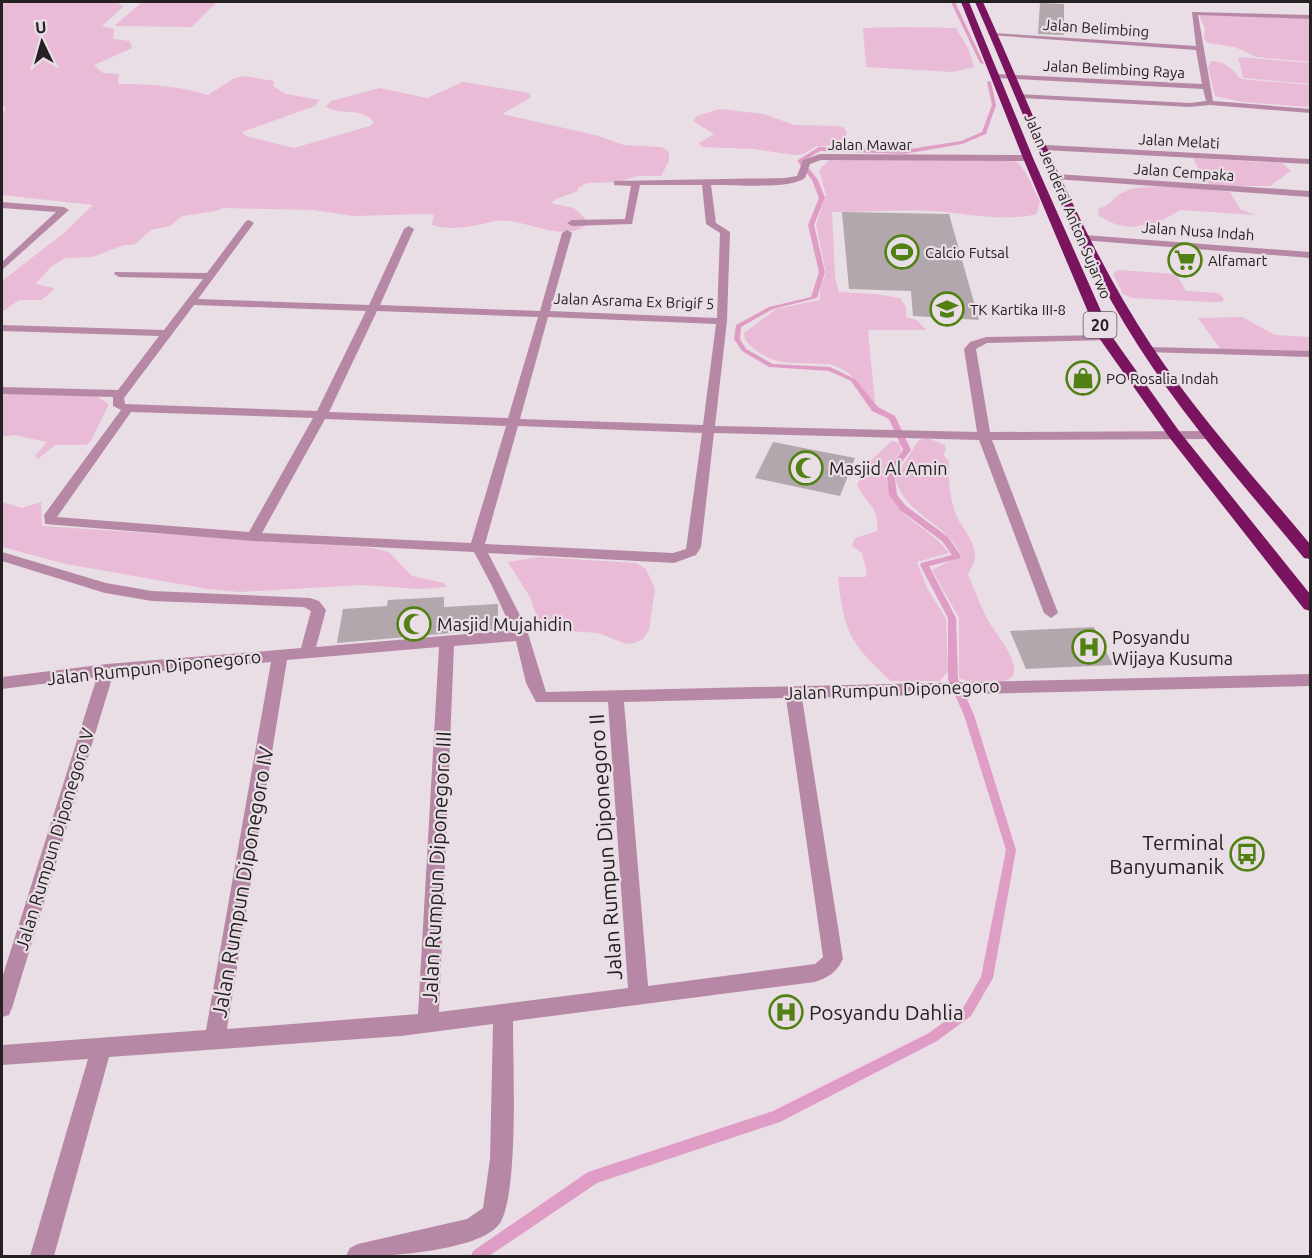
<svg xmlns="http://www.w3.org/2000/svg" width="1312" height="1258" viewBox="0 0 1312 1258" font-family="Ubuntu,sans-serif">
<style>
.green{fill:#e9bbd7}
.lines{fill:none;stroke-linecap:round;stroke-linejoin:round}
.stream{fill:#df9dc6;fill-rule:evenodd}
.building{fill:#b1a7ad}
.street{fill:#b788a5;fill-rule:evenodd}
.highway{fill:#7a145f;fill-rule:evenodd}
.labels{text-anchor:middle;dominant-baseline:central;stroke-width:4.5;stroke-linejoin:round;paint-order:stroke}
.far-street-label{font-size:15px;fill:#252123;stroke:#e9dee5}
.far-poi-label{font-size:15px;fill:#252123;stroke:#e9dee5;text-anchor:start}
.shield{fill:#e9dee5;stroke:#605a5d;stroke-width:1.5}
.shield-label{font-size:16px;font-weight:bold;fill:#252123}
.poi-label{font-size:18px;fill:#252123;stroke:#e9dee5;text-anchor:start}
.street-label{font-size:18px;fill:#252123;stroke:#e9dee5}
.near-poi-label{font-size:21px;fill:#252123;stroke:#e9dee5;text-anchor:end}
.near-street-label{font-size:21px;fill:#252123;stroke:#e9dee5}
</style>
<rect width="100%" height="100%" fill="#e9dee5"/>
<g class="green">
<path d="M2,2H115L124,6L102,26L114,29L113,39L130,41L132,48L94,65L103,73L119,74L118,84C149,84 179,86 208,95L233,79L243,76L274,81L273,86L286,94L320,100L315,106L242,132L246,136L294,148L370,126L374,122C360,106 341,116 326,107L331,101L380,88L427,98L463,82L530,93V98L502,114L599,136L624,145L662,147L669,152V161L661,176H638L618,182L587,183L578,188V191L554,200L551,203L574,208L589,222C565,247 522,216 496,221C476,225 451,232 432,225L434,215L425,214L354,216L313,210L223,208L216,211L182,216L170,226L151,230L134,245H124L93,257L65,258L52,266L35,284L54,288L53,291L41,300H19L2,312V281L65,232L93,205L2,195V116L6,107H2Z"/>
<path d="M141,3H216L192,27L114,26Z"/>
<path d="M1198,13L1310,19V62L1256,57L1235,47L1208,43L1204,39L1205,28Z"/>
<path d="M906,27L956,28L968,48L974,67L953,72L866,67L863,28Z"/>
<path d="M1238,57L1310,63V84L1243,78Z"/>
<path d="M1211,61C1228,62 1230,68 1241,79L1310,85V107L1242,102L1215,96L1208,67Z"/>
<path d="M720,109L764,114L794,125L838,126L844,128L847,133L842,144L815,147L804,154L794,155L753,149L702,147L699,143L714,134L693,121L697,116Z"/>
<path d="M1193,158L1282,163L1291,171L1270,186H1215L1205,182Z"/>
<path d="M830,159L1012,160C1025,164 1033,189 1040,201L1037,214C1010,221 980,216 954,213C914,208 872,212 832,212L835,277L839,292L876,294L900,298L906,307V317L917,320L926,330H868L875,402C856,385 858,374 830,364C794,362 771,369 745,340L744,333L776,309L820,300V289L826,273L816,225L826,195L819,170Z"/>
<path d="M1192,188L1230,192L1240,209L1255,215L1180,210L1160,222L1130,227L1115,224L1099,216L1098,209C1113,203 1108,203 1117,196C1135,182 1171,188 1192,188Z"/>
<path d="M1118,270L1176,274L1186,291L1219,293L1224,299L1222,302H1211L1132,298L1123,294L1113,274Z"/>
<path d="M1242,317L1275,335L1310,337V357L1224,354L1198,318Z"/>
<path d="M2,389L96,396L109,404L90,442L86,445H55L38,459L35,456L47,442L14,435L2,437Z"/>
<path d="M927,438L945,445L946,450L943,455L949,461C948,479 950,508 961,524C967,534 973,541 975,553C976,562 971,567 968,575C975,590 981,608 989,622C997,636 1037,681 996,682C983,682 971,684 959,678V618L932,570L961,555C946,522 904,515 895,477L919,440Z"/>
<path d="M892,441L900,443L901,451L886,471C886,518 926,522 949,553L917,562L927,588L946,619L948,671L940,681H891C850,643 844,633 838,577H865L867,574L862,553L852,546L855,538L877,531C879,506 867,505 857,485L870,461Z"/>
<path d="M2,502L22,508L41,502L42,526L373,548L389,552L412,576L444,583L446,587L419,589L363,585L239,592L208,589L66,564L2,547Z"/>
<path d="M538,557L636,563L646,569L655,589L649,630L643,639L634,643L626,644L598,633L541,629L530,597L508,562Z"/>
</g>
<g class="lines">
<g class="stream">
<path d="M951,2H955L984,64L980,63Z"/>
<path d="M989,81L991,82L996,105L986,134L962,144L904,154L820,151L803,161L818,180L825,198L814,225L825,272L817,298L773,309L741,327L740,339L746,349L773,364L830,367L855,379L878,407L895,416L911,450L894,472L897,495L906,506L948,537L961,556L960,558L929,566L956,618L958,679L974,715L1016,850L993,978L971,1016L937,1041L780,1122L597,1183L489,1256H471L473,1251L588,1172L773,1111L929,1033L963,1008L981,977L1006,850L964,715L948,679V618L920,565L921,563L952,555L942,541L900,510L889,495L886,472L903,450L889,419L872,411L851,381L829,371L769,367L742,351L734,339L736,325L769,307L811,297L819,272L808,225L819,198L812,180L798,162V160L819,147L904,150L961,141L982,132L992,105L987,82Z"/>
</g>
</g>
<g class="building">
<path d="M1040,3L1064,4V35L1038,34Z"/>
<path d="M842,212L949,214L979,320L913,316L911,291L849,289Z"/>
<path d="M773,442L855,458L840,496L755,478Z"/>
<path d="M444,597V607L498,604V629L337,643L343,609L387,606L388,600Z"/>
<path d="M1094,627L1113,665L1026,669L1010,631Z"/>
</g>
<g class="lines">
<g class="street">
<path d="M1192,12L1310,15V19L1198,15L1213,101L1310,109V113L1210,105L1190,107L1021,98L1018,94L1190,103L1206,101L1203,89L996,78L992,76L996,74L1202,84L1196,50L990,35L993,33L1196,46Z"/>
<path d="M1046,145L1310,159V164L1043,150L1042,148Z"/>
<path d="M820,154L1028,155L1032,158L1028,161L821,160L810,164L805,178C788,190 734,184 711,185L716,223L730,232L727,321L715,426L977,432L964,349L970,342L986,337L1106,335L1112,338L1110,340L987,343L976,349L990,432L1210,431L1216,435L1210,439L992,440L1058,613L1051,618L1044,613L979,440L714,433L701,547L696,555L674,563L488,553L526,627L546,692L1310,674V686L802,698L843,959C836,973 829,977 815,982L513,1021C513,1062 519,1193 500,1223C481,1252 378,1258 346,1256L350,1248L358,1244L467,1219L483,1208L490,1159L493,1024L401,1036L109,1057L54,1256H30L88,1059L2,1065V1045L206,1030L271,662L113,675L12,1008L9,1015L2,1017V978L97,677L2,689V677L107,664L301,648L311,611L304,607L152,601L105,593L2,561V552L106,583L152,591L310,598L319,601L326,610L316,647L512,630L491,584L474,552L253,541L45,524L44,515L121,410L113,406V397L2,394V387L118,390L159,336L2,331V325L164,330L203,279L119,277L114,274L115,272L207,273L246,221L249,220L254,223L198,299L369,305L404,229L409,226L414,229L380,305L540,311L562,233L567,230L572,233L550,311L717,318L720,233L706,224L702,185H640L632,224L572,226L567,223L572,220L625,219L631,186L614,185V181L785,178L797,176L803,160ZM194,305L366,311L317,411L125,404L124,398ZM377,311L538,317L508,418L329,412ZM548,317L716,324L703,425L520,419ZM131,412L313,418L249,532L57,517ZM325,419L506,426L471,543L262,533ZM518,426L702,433L686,549L673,553L485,544ZM516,641L526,683L536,702H608L628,988L439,1012L454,646ZM439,647L418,1014L227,1029L287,660ZM786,698L823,957L815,964L648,986L624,702Z"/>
<path d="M1057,174L1310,191V197L1054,179L1053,177Z"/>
<path d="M2,202L64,207L69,210L2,270V262L56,212L2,208Z"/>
<path d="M1084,235L1310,252V258L1081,240V236Z"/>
<path d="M1148,347L1310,351V357L1144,352V348Z"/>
</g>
<g class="highway">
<path d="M961,2H969L1033,158L1113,338L1179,431L1310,594V611L1304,609L1169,437L1099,338L1023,158Z"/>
<path d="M975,2H983C1035,117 1081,239 1151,345C1198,416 1256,479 1310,544V559L1304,558C1247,489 1187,422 1139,347C1070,240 1026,118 975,2Z"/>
</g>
</g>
<defs>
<symbol id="stadium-ring" viewBox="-11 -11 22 22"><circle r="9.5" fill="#e9dee5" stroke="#508112" stroke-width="1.5"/><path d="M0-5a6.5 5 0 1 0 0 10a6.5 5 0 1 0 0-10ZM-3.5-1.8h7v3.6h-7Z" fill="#508112"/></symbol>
<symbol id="supermarket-ring" viewBox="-11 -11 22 22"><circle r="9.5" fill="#e9dee5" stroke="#508112" stroke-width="1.5"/><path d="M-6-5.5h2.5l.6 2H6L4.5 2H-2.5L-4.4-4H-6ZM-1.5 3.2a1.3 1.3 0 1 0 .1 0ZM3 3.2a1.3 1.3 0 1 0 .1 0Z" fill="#508112"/></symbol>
<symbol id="school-ring" viewBox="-11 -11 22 22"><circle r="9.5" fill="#e9dee5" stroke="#508112" stroke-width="1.5"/><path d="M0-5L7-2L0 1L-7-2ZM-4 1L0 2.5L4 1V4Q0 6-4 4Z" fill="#508112"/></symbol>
<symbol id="shop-ring" viewBox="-11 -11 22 22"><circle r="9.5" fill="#e9dee5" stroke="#508112" stroke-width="1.5"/><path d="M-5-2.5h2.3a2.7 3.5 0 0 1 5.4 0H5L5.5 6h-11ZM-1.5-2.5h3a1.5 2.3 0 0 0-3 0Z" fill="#508112"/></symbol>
<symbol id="mosque-ring" viewBox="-11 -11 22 22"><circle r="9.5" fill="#e9dee5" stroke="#508112" stroke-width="1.5"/><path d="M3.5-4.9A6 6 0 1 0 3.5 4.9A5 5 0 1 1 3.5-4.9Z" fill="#508112"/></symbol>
<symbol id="hospital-ring" viewBox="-11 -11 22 22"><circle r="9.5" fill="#e9dee5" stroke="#508112" stroke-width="1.5"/><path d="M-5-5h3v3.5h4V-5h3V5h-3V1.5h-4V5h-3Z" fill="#508112"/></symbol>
<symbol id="bus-ring" viewBox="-11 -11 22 22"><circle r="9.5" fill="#e9dee5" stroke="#508112" stroke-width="1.5"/><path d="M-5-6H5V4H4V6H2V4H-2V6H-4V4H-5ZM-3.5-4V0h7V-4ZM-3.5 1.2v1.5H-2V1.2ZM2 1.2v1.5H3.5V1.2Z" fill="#508112"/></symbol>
</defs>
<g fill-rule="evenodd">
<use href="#stadium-ring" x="883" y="233" width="38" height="38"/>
<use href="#supermarket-ring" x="1166" y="241" width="38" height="38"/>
<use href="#school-ring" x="928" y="290" width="38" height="38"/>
<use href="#shop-ring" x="1064" y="359" width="38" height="38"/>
<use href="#mosque-ring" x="787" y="449" width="38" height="38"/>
<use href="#mosque-ring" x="395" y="605" width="38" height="38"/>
<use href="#hospital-ring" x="1070" y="628" width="38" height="38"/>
<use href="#bus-ring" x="1228" y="835" width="38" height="38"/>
<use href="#hospital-ring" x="767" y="993" width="38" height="38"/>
</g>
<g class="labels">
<g class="far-street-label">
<text transform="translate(1096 28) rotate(4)">Jalan Belimbing</text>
<text transform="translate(1114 69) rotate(3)">Jalan Belimbing Raya</text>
<text transform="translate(1179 141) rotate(3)">Jalan Melati</text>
<text x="870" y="144">Jalan Mawar</text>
<text transform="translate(1184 172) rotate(4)">Jalan Cempaka</text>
<text transform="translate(1068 206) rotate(67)">Jalan Jenderal Anton Sujarwo</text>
<text transform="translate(1198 231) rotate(4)">Jalan Nusa Indah</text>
<text transform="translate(634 301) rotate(2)">Jalan Asrama Ex Brigif 5</text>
</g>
<g class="far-poi-label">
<text x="925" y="252">Calcio Futsal</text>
<text x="1208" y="260">Alfamart</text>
<text x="970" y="309">TK Kartika III-8</text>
<text x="1106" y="378">PO Rosalia Indah</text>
</g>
<rect class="shield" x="1083.5" y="312" width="33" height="26" rx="4.5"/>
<g class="shield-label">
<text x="1100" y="325">20</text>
</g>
<g class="poi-label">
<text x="829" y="468">Masjid Al Amin</text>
<text x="437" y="624">Masjid Mujahidin</text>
<text x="1112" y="637">Posyandu<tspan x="1112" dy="21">Wijaya Kusuma</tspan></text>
</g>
<g class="street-label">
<text transform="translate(154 667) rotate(-6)">Jalan Rumpun Diponegoro</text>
<text transform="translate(892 689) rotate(-2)">Jalan Rumpun Diponegoro</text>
<text transform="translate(54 839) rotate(-73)">Jalan Rumpun Diponegoro V</text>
</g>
<g class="near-poi-label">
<text x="1224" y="842">Terminal<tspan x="1224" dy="24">Banyumanik</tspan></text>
<text x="809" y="1012" text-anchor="start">Posyandu Dahlia</text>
</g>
<g class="near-street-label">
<text transform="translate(605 847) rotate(-94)">Jalan Rumpun Diponegoro II</text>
<text transform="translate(436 867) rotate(-87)">Jalan Rumpun Diponegoro III</text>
<text transform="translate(242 882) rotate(-80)">Jalan Rumpun Diponegoro IV</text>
</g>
</g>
<rect width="1312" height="1258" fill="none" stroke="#252123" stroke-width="6"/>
<g transform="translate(42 42) rotate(355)" stroke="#e9dee5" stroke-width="4.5" paint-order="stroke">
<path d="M0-4.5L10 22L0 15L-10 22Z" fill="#252123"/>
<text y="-9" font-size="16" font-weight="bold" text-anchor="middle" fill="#252123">U</text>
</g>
</svg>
